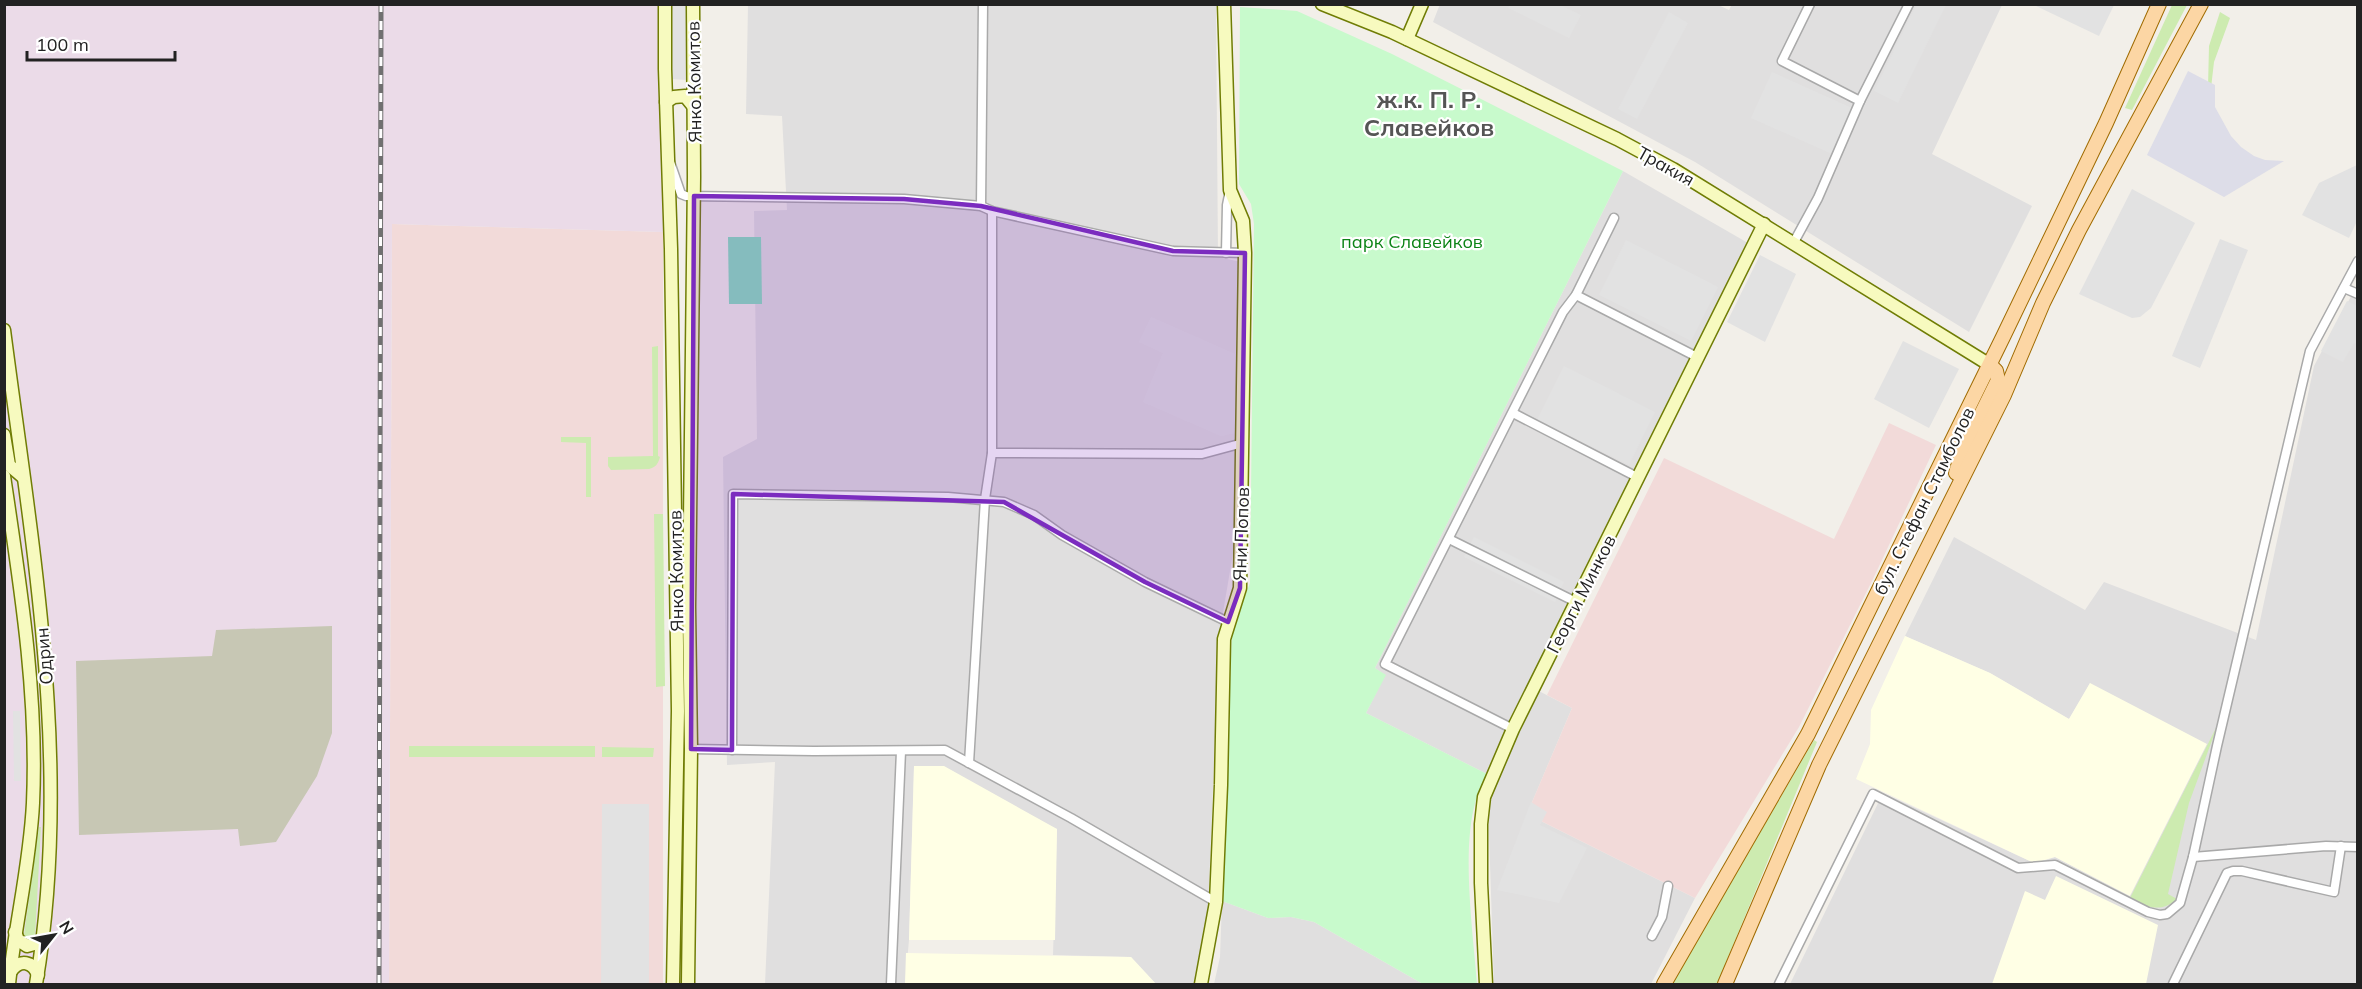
<svg xmlns="http://www.w3.org/2000/svg" width="2362" height="989" viewBox="0 0 2362 989" font-family="Mulish,sans-serif">
<style>
.residential{fill:#e0dfdf}
.commercial{fill:#f2dad9}
.industrial{fill:#ebdbe8}
.education{fill:#ffffe5}
.construction{fill:#c7c7b4}
.grass{fill:#cdebb0}
.park{fill:#c8facc}
.pitch{fill:#88e0be}
.parking{fill:#e2e2e2}
.plaza{fill:#dddde8}
.lines{fill:none;stroke-linecap:round;stroke-linejoin:round}
.street-casing{stroke:#a9a9a9;stroke-width:11}
.secondary-casing{stroke:#707d05;stroke-width:15}
.primary-casing{stroke:#a06b00;stroke-width:16}
.street{stroke:#fff;stroke-width:8}
.secondary{stroke:#f7fabf;stroke-width:12}
.primary{stroke:#fcd6a4;stroke-width:14}
.rail-casing{stroke:#707070;stroke-width:5}
.rail{stroke:#fff;stroke-width:3;stroke-dasharray:9;stroke-linecap:butt}
.marked{fill:#7b2cbf;fill-opacity:0.2;stroke:#7b2cbf;stroke-width:4.5;stroke-linejoin:round}
.labels{text-anchor:middle;dominant-baseline:central;stroke-width:4.5;stroke-linejoin:round;paint-order:stroke}
.street-label{font-size:18px;fill:#222;stroke:#fff}
.park-label{font-size:18px;fill:#0c8416;stroke:#fff}
.district-label{font-size:24px;font-weight:bold;fill:#555;stroke:#fff}
</style>
<rect width="100%" height="100%" fill="#f2efe9"/>
<g class="residential">
<path d="M1440,4H1716L1729,10L1732,4L2002,5L1932,154L2032,206L1969,332L1695,162L1433,22Z"/>
<path d="M748,5H1216L1218,257L1241,262L1239,518L1219,636L1208,912L1194,984H1156L1131,957L1053,955L1057,829L914,767L909,940L905,984H765L775,762L727,765L723,457L757,439L754,211L787,210L782,116L746,114Z"/>
<path d="M1623,171L1748,243L1531,687L1572,708L1527,814L1695,898L1651,984H1494L1487,774L1366,713L1385,675L1375,668Z"/>
<path d="M2357,285V984H1790L1883,793L2034,863L2055,857L2130,896L2090,683L2069,719L1990,673L1905,636L1954,537L2085,610L2104,582L2256,640L2314,366Z"/>
<path d="M1222,901L1268,918L1291,917L1314,922L1423,984H1214L1220,957Z"/>
</g>
<g class="commercial">
<path d="M392,224L663,232V984H389Z"/>
<path d="M1889,423L1936,445L1873,579L1799,727L1695,898L1527,814L1572,708L1547,695L1664,458L1834,539Z"/>
</g>
<path class="industrial" d="M5,5H663V232L392,224L389,984H5Z"/>
<g class="education">
<path d="M1905,636L1990,673L2069,719L2090,683L2207,744L2130,896L2055,857L2034,863L1856,779L1870,744L1871,710Z"/>
<path d="M914,766H944L1057,829L1055,940H909Z"/>
<path d="M2056,876L2158,925L2146,984H1992L2025,891L2045,900Z"/>
<path d="M906,953L1131,957L1156,984H905Z"/>
</g>
<path class="construction" d="M332,626V733L317,776L276,842L240,846L238,829L79,835L76,661L212,656L216,630Z"/>
<g class="grass">
<path d="M2172,5H2187L2132,110L2125,108Z"/>
<path d="M2220,12L2230,18L2214,62L2211,88L2208,87L2209,46Z"/>
<path d="M658,346V456L660,457C658,464 656,467 649,469L611,470L608,466V457L653,456L652,347Z"/>
<path d="M561,437H591V497H586V443L561,442Z"/>
<path d="M654,514H663L665,686L656,687Z"/>
<path d="M2218,724L2189,803L2168,894L2177,899C2160,914 2148,906 2129,900Z"/>
<path d="M1814,740L1817,742L1717,984H1671Z"/>
<rect x="409" y="746" width="186" height="11"/>
<path d="M602,747L654,748L653,757H602Z"/>
<path d="M39,827H41L35,937L28,941L24,935Z"/>
</g>
<path class="park" d="M1240,7L1297,11L1392,54L1623,171L1375,668L1386,675L1366,713L1487,774C1483,783 1478,791 1476,800C1461,849 1473,932 1477,984H1423L1314,922L1291,917L1268,918L1222,901L1232,629L1250,583L1254,224L1251,204L1239,184Z"/>
<path class="pitch" d="M728,237H761L762,304H729Z"/>
<g class="parking">
<path d="M672,5H686V80L672,79Z"/>
<path d="M1510,5H1560L1581,15L1569,38L1508,8Z"/>
<path d="M1916,5H1946L1898,103L1874,91Z"/>
<path d="M2034,5L2114,4V5L2099,36Z"/>
<path d="M1669,12L1688,23L1637,119L1618,109Z"/>
<path d="M1772,72L1852,108L1832,154L1751,118Z"/>
<path d="M2357,165V221L2349,238L2302,215L2319,183Z"/>
<path d="M2132,189L2195,223L2151,308L2140,317L2132,318L2079,294Z"/>
<path d="M2220,239L2248,250L2200,368L2172,356Z"/>
<path d="M1626,240L1718,287L1691,341L1599,295Z"/>
<path d="M1760,255L1796,274L1765,342L1727,322Z"/>
<path d="M2347,301L2357,306V344L2354,343L2343,362L2321,351Z"/>
<path d="M1151,317L1235,354V433L1221,436L1143,402L1163,353L1139,342Z"/>
<path d="M1903,341L1959,369L1929,428L1874,399Z"/>
<path d="M1564,366L1655,412L1629,465L1537,420Z"/>
<path d="M1474,537L1564,582L1555,602L1464,557Z"/>
<path d="M13,711H20L21,781H14Z"/>
<path d="M1531,802L1547,812L1540,825L1587,848L1559,903L1497,890Z"/>
<path d="M602,804H649V984H601Z"/>
</g>
<path class="plaza" d="M2188,71L2215,85V107L2231,136L2241,147L2254,156L2265,160L2284,161L2224,197L2147,155Z"/>
<g class="lines">
<defs>
<g id="street">
<path d="M1860,101L1909,4"/>
<path d="M670,162L681,194L686,196L904,199L981,206L992,211L1173,251L1245,253"/>
<path d="M981,206L983,4"/>
<path d="M1794,242L1818,198L1860,101L1782,61L1810,4"/>
<path d="M1226,253L1227,205L1230,190"/>
<path d="M2344,288L2358,294"/>
<path d="M1576,295L1697,357"/>
<path d="M1513,413L1639,478"/>
<path d="M992,453L1202,454L1243,443"/>
<path d="M1449,539L1576,602"/>
<path d="M1513,729L1385,664L1563,312L1576,295L1614,218"/>
<path d="M691,749L814,751L945,750L1071,818L1216,902"/>
<path d="M732,750L733,494L948,497L1004,502L1034,515L1062,535L1145,582L1228,622"/>
<path d="M969,763L985,499L992,453V211"/>
<path d="M2193,857L2326,846L2358,847"/>
<path d="M1652,936L1662,917L1668,886"/>
<path d="M891,984L901,751"/>
<path d="M1779,984L1873,794L2018,868L2055,865L2148,912L2160,915L2167,914L2180,903L2193,857L2217,746L2310,351L2358,261"/>
<path d="M2173,984L2227,873L2233,871H2242L2334,892L2341,846"/>
</g>
<g id="secondary">
<path d="M665,4V69L671,249L678,711L673,984"/>
<path d="M1322,4L1392,32L1617,139L1673,169L1990,365"/>
<path d="M1407,39L1422,4"/>
<path d="M666,102L674,97L685,96L694,107"/>
<path d="M4,330C32,546 73,767 36,984"/>
<path d="M4,435L9,465L23,477"/>
<path d="M4,476C20,584 38,694 33,803C30,865 15,924 9,984"/>
<path d="M15,932L18,940L27,946L38,943L43,938"/>
<path d="M11,971C20,959 33,961 38,975"/>
<path d="M688,984L691,749L689,607L694,177L693,4"/>
<path d="M1201,984L1216,902L1221,785L1224,639L1240,588L1245,253L1243,221L1230,190L1224,4"/>
<path d="M1486,984L1481,883V824L1484,797L1513,729L1764,224"/>
</g>
<g id="primary">
<path d="M1956,473L1962,453L1998,380L1996,371L1990,365"/>
<path d="M1664,984L1808,734L2003,337L2106,123L2159,4"/>
<path d="M1725,984L1819,765L2004,395L2043,303L2079,230L2201,4"/>
</g>
</defs>
<use href="#street" class="street-casing"/>
<use href="#secondary" class="secondary-casing"/>
<use href="#primary" class="primary-casing"/>
<use href="#street" class="street"/>
<use href="#secondary" class="secondary"/>
<use href="#primary" class="primary"/>
<defs>
<path id="rail" d="M379,984L381,4"/>
</defs>
<use href="#rail" class="rail-casing"/>
<use href="#rail" class="rail"/>
</g>
<path class="marked" d="M694,196L904,199L981,206L1173,251L1245,253L1240,588L1228,622L1145,582L1004,502L733,494L732,750L691,749Z"/>
<g class="labels">
<g class="street-label">
<text transform="translate(694 82) rotate(-91)">Янко Комитов</text>
<text transform="translate(1666 166) rotate(29)">Тракия</text>
<text transform="translate(1924 501) rotate(-64)">бул. Стефан Стамболов</text>
<text transform="translate(1241 534) rotate(-88)">Яни Попов</text>
<text transform="translate(676 571) rotate(-91)">Янко Комитов</text>
<text transform="translate(1581 594) rotate(-63)">Георги Минков</text>
<text transform="translate(44 656) rotate(-95)">Одрин</text>
</g>
<g class="park-label">
<text x="1412" y="241">парк Славейков</text>
</g>
<g class="district-label">
<text x="1429" y="99">ж.к. П. Р.<tspan x="1429" dy="28">Славейков</tspan></text>
</g>
</g>
<rect width="2362" height="989" fill="none" stroke="#222222" stroke-width="12"/>
<g transform="translate(54 935) rotate(59)" stroke="#ffffff" stroke-width="4.5" paint-order="stroke">
<path d="M0-4.5L10 22L0 15L-10 22Z" fill="#222222"/>
<text y="-9" font-size="16" font-weight="bold" text-anchor="middle" fill="#222222">N</text>
</g>
<path d="M27 51v9h148v-9" fill="none" stroke="#222222" stroke-width="3"/>
<text x="36" y="51" font-size="18" fill="#222222" stroke="#ffffff" stroke-width="4.5" paint-order="stroke">100 m</text>
</svg>
